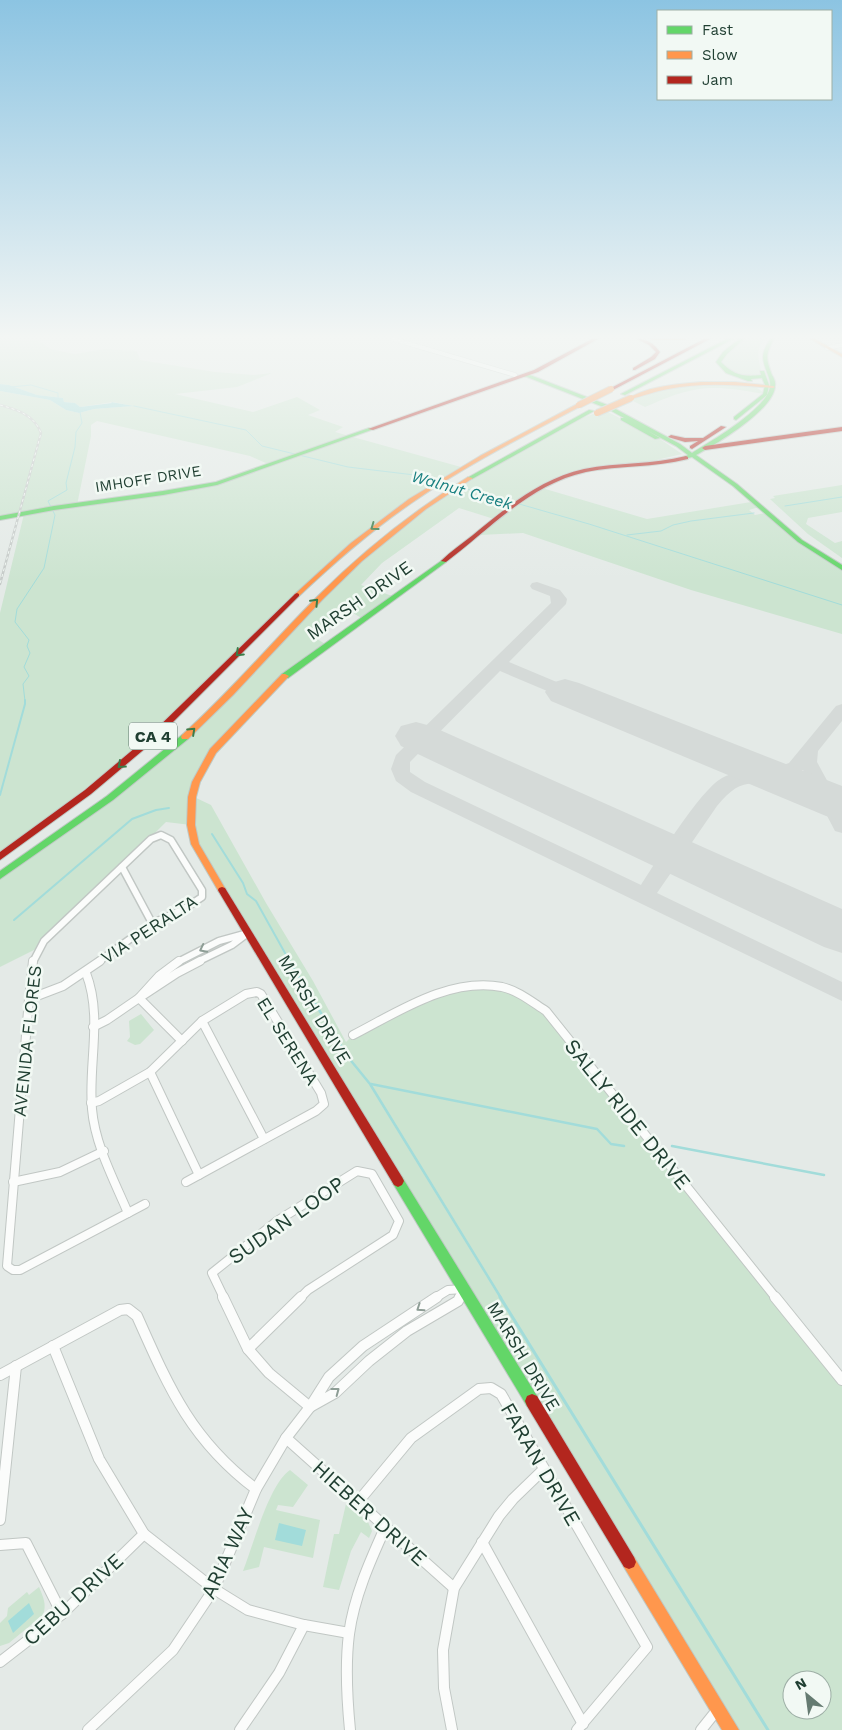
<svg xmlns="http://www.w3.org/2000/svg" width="842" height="1730" viewBox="0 0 842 1730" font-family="'Work Sans',sans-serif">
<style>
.green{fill:#cce4d0;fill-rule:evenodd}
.water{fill:#a2dcda}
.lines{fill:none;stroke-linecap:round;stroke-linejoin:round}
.stream-far3{stroke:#a2dcda;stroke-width:1}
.stream-far2{stroke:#a2dcda;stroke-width:2}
.stream-far1{stroke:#a2dcda;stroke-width:2.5}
.stream{stroke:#a2dcda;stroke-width:3}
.taxiway{fill:#d5dad8;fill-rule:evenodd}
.runway{fill:#d5dad8;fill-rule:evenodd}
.street-far3-casing{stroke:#c1c7c4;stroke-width:5}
.street-far2-casing{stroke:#c1c7c4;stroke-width:9}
.street-far1-casing{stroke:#c1c7c4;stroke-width:10}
.street-casing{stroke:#c1c7c4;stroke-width:12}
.fast-casing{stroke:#bfc8c4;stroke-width:2}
.slow-casing{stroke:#bfc8c4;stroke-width:2}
.jam-casing{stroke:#bfc8c4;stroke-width:2}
.street-far3{stroke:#fbfcfb;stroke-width:4}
.street-far2{stroke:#fbfcfb;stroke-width:6}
.street-far1{stroke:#fbfcfb;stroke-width:8}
.street{stroke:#fbfcfb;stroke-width:10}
.fast{fill:#63d668;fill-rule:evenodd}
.slow{fill:#ff974d;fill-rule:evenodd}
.jam{fill:#b3261e;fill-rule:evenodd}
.rail-casing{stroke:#c6cbc9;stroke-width:2.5}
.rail{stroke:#f2f9f4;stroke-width:1;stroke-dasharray:3;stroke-linecap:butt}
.slow-bridge-casing{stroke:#bcc6c2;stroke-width:8;stroke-linecap:butt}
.slow-bridge{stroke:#ff974d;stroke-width:6}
.oneway{stroke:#3b7b48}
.oneway2{stroke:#8e9e96}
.labels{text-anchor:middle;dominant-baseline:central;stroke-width:5;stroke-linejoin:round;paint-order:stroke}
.far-street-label{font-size:15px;fill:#203f32;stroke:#f2f9f4}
.far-water-label{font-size:16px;font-style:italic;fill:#167e7f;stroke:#f2f9f4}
.shield{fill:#f2f9f4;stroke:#5f776c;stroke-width:1}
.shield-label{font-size:16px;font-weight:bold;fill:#203f32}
.street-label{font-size:18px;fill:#203f32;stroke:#f2f9f4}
.near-street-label{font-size:21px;fill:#203f32;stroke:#f2f9f4}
</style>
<rect width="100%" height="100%" fill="#e4eae7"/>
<g class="green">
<path d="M0,339L33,340L41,342L50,349L75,354L105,349L137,351L140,360L146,361L215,372L254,375L272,373L237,387L175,394L253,412L297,397L320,410L308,415L343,427L335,432L461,467L366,533L170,720L0,857V613L24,514L0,518V391L50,400L66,410L79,413L94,409L133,406L113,402L80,407L75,403L64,402L63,398L37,395L9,385L0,384ZM97,421L250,456L268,464L217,483L77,505L91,436V425Z"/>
<path d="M742,339H765C754,349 759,364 763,376C741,378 732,378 719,359Z"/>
<path d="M701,381C717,381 755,380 764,394C711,384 694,385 645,407L629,399L650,390Z"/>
<path d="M604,410L657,437L682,454L652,461L583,471L542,488L647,519L751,502L759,507L749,510L755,515L766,513L794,537L842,568V634L691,590L523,533L480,535L483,528L494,519L459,508L382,563L361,585L395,597L363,619L343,607L312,636L327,645L295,667L213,751L192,796L211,805L266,903L313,981L346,1042L353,1035L446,990L496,986L546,1011L842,1380V1730H731L201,856L191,825L166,822L40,947L0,967V876L190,732L357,561L429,503L566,424ZM792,1680H822V1710H792Z"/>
<path d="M842,485V512L808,518L806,524L835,543L842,541V558L808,534L770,499L775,498L773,496Z"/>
<path d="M141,1014L154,1030L140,1044L135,1045L127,1041L130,1037L129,1021Z"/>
<path d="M290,1470L308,1485L293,1507L278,1505L276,1510L320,1520L313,1558L264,1547L259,1567L243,1571C253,1546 269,1484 290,1470Z"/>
<path d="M346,1504L368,1522L372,1531L369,1538L361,1532L351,1551L339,1590L323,1587L334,1534H339Z"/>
<path d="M39,1587C43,1597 47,1604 43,1615L9,1643L0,1646V1623L7,1616L8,1608L27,1592L29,1595Z"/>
</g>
<g class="water">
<path d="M0,384L9,385L37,395L63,398L64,402L75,403L80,407L112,403L111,402L134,406L94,409L79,413L66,410L50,400L0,391Z"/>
<path d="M279,1523L306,1530L302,1546L275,1540Z"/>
<path d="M29,1603L34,1614L13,1633L8,1621Z"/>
</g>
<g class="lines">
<g class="stream-far3">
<path d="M11,387L31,385L58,393V398"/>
<path d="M134,406L246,430L262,446L348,467L423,476L439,481"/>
<path d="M443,482L455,486"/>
<path d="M460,487L589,524L842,605"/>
<path d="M785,506L842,497"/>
<path d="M627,535L661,531L673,525L691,521L754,513"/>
<path d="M25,701L23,684L29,676L24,667L30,653L27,646L29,640L15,622L17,609L44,568L55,515L48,501L67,490L66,483L75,447L76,432L82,423L80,412"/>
</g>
<g class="stream-far2">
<path d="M0,795L25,704V700"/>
<path d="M212,834L243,883L247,894L256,901L290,962"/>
<path d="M14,920L132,819L156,810L169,808"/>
</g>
<g class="stream-far1">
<path d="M289,961L348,1057L370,1084L501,1298"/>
<path d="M371,1084L597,1129L611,1144L624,1146"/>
<path d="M672,1146L824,1175"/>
</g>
<path class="stream" d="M500,1297L768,1730"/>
<path class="taxiway" d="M537,582L560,590L567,599L566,604L509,662L571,688L573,692L571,696L565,697L559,696L500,671L410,762V772L425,782L641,885C657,861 699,791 722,778C732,772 746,771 756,771L759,768C769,765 778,767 789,763L836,706L842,704V721L818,751L817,762L842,808V833L835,831L803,770L788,777L801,780L803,785L801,790C792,792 786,789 777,787C747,780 737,782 717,806L657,893L842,982V1001L411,792L396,781L391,769L396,755L551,603L550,596L532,589L530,586L532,583Z"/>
<g class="runway">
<path d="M565,679L579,683L842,786V820L826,816L551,701L545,692L551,683Z"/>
<path d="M416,722L431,726L842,909V953L824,947L401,746L395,736L401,726Z"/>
</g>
<defs>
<g id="street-far3">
<path d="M393,339L515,375"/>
<path d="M827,348L842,345"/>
</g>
<g id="street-far2">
<path d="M122,867L152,923"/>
<path d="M33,962L44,941L151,839L161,835L171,840L202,890V897L184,909L151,924L98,962"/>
<path d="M178,962L219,941L248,933L232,945L197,962"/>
</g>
<g id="street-far1">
<path d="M179,961L159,976L139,998L177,973L200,961"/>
<path d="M86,973C103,1017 88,1064 92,1109C95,1145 114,1180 128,1213"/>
<path d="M29,999L7,1266L13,1270H20L145,1204"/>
<path d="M29,999L33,961"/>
<path d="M29,999L63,986L100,961"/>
<path d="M202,1021L264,1139"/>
<path d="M93,1027L107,1020L139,998L182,1041"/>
<path d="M353,1035C398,1012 449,977 502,987C519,991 532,1002 546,1011L776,1298"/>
<path d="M150,1072L199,1175"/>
<path d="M91,1103L99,1101L150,1072L202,1021L246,994L257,992L261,994L321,1093L324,1104L316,1111L186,1182"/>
<path d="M13,1182L60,1172L104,1151"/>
<path d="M224,1298L212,1273L277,1221L357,1171L372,1174L399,1221L393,1235L308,1290L300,1298"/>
<path d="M435,1298L448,1290L463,1289L459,1298"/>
</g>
<g id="street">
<path d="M223,1297L248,1349L301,1297"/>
<path d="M437,1297L363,1346L329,1377L310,1407L335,1393L369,1361L407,1331L458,1301L460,1297"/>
<path d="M775,1297L842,1380"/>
<path d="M53,1346L99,1459L144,1534L214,1589L248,1610L304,1625L349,1633"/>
<path d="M0,1375L120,1310L128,1309L137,1316C169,1388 191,1440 256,1489"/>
<path d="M286,1438L454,1588"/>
<path d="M357,1503L411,1438L479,1389L491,1388L501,1394L647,1647L577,1730"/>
<path d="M0,1520L16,1366"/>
<path d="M482,1542L583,1724"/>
<path d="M0,1545L26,1543L62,1614"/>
<path d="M0,1662L62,1614L144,1534"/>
<path d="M88,1730L173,1650L214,1589L256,1489L286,1438L310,1407L269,1373L248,1349"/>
<path d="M240,1730L279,1673L304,1625"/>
<path d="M350,1730C347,1699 345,1665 349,1634C354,1597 370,1561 385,1528"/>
<path d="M452,1730L444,1688L443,1650L454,1588L499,1516L513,1499L544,1469"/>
<path d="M701,1730L717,1710"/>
</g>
<g id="fast">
<path d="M727,339H733L625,395L621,394Z"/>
<path d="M739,339H744L727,354L721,362C734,375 742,377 761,375L760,371H764L769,385L767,395L736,420L734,419V417L763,394L765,385L762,378L751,379L752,381H748L726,373L716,362L723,352Z"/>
<path d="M770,339H774C765,355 766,359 772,375C774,378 776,383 775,386C775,409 715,445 696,455L737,484L802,540L842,565V570L798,542L733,486L692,457L684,459V457L688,455L676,446L648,431L660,438L655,439L621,420V418H624L606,408L527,377L520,376L522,375H530L610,406L680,444L692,453C710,442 769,408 770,386C771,383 769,378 768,375C762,359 760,355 770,339Z"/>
<path d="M589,410L594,411L472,479L467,478Z"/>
<path d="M369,428L374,429L217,485L163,495L54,510L0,520V516L54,506L163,491L216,482Z"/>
<path d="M444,559L446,560V562L288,678H282V674Z"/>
<path d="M185,734L189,737L188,739L113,800L0,879V871L107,796L182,735Z"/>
<path d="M398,1175L402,1177L537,1396L539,1401L537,1406L532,1408L527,1406L394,1185L392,1181L394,1177Z"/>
</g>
<g id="slow">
<path d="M651,339H685L683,340H653Z"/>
<path d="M810,339H815L842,354V357Z"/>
<path d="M701,382H735L773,386L775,387L773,388C738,385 703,382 668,389C656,391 643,396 631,399L629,398C649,386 678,384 701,382Z"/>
<path d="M579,403L582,405L581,406C524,436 466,465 413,502C372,530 335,562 299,596H295L294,595L351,543L409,499L480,456Z"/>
<path d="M468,477L473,478L426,509L362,561L323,599L233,695L188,739H182L181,737L182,735C230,692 272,642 317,597C363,551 413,511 468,477Z"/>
<path d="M282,674H285L289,676L216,753L200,782L196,797L195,825L199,844L226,890L225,892H219L191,844L187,825L188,797L192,782L210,749Z"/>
<path d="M629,1555L634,1557L739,1730H722L624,1567L622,1562L624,1557Z"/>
</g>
<g id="jam">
<path d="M592,339H598L538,372L373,430L368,429L534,370Z"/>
<path d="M637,339C648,339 654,344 660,352L655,359L635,370H633V368L651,357L656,352L649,345Z"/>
<path d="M704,339H710L613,390L609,389Z"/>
<path d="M721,426L726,427L692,449L690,448V446L698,441L685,442L668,437L671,435L685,438H703Z"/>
<path d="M842,427V431L705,450L702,448L705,446Z"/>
<path d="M686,456L688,457V459C654,468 620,465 586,472C530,484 490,529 446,562L441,561C451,551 463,543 473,535C507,507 540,479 584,469C618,462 652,465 686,456Z"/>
<path d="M297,593L299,594V596L154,741L91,794L0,860V852L85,790L148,737L295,594Z"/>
<path d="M222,887L225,888L402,1177L404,1181L402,1185L398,1187L394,1185L219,892L218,890L219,888Z"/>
<path d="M532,1394L537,1396L634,1557L636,1562L634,1567L629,1569L624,1567L527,1406L525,1401L527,1396Z"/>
</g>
</defs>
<use href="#street-far3" class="street-far3-casing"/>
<use href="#street-far2" class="street-far2-casing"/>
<use href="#street-far1" class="street-far1-casing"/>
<use href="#street" class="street-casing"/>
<use href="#fast" class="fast-casing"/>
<use href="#slow" class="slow-casing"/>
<use href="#jam" class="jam-casing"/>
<use href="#street-far3" class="street-far3"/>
<use href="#street-far2" class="street-far2"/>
<use href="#street-far1" class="street-far1"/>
<use href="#street" class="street"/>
<use href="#fast" class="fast"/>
<use href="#slow" class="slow"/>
<use href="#jam" class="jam"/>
<defs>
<path id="rail" d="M0,405C18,410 34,415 41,433L0,584"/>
</defs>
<use href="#rail" class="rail-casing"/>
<use href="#rail" class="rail"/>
<defs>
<g id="slow-bridge">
<path d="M579,405L611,389"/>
<path d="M597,413L631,398"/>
</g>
</defs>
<use href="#slow-bridge" class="slow-bridge-casing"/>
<use href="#slow-bridge" class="slow-bridge"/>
</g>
<defs><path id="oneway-chevron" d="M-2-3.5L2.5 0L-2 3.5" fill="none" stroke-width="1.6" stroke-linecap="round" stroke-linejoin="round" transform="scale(1.25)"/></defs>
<g class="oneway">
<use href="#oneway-chevron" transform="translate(374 527) rotate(144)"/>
<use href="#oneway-chevron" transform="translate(315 602) rotate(-46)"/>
<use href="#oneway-chevron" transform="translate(239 653) rotate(136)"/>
<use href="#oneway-chevron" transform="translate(192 731) rotate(-43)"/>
<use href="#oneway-chevron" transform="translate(121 765) rotate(138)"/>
</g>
<g class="oneway2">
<use href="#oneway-chevron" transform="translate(203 949) rotate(153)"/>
<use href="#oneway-chevron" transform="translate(420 1308) rotate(146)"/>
<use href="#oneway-chevron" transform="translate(336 1391) rotate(-37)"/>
</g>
<linearGradient id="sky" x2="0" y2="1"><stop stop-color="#8cc4e2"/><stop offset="0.58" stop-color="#f3f6f4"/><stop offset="1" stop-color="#f3f6f4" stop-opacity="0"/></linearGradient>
<rect width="842" height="581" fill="url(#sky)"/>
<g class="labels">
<g class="far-street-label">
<text transform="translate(148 479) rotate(-9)">IMHOFF DRIVE</text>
</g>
<g class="far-water-label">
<text transform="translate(462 490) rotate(16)">Walnut Creek</text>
</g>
<rect class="shield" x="129" y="722.5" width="48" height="27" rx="4"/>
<g class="shield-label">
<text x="153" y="736">CA 4</text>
</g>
<g class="street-label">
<text transform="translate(359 600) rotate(-35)">MARSH DRIVE</text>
<text transform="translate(149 929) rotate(-33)">VIA PERALTA</text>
<text transform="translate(315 1009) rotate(59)">MARSH DRIVE</text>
<text transform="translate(27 1041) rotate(-84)">AVENIDA FLORES</text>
<text transform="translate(288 1041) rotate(58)">EL SERENA</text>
<text transform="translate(524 1356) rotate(59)">MARSH DRIVE</text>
</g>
<g class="near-street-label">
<text transform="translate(628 1114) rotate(51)">SALLY RIDE DRIVE</text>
<text transform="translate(286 1220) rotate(-35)">SUDAN LOOP</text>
<text transform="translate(541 1464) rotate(60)">FARAN DRIVE</text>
<text transform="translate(370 1513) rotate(42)">HIEBER DRIVE</text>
<text transform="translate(227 1553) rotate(-65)">ARIA WAY</text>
<text transform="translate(73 1599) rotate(-42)">CEBU DRIVE</text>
</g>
</g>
<rect x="657" y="10" width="175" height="90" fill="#f2f9f4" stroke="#9eafa6"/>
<rect x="667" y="26" width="25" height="8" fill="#63d668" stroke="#9eafa6"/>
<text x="702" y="35" font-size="15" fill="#203f32">Fast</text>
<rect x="667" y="51" width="25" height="8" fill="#ff974d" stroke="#9eafa6"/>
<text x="702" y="60" font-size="15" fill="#203f32">Slow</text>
<rect x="667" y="76" width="25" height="8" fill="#b3261e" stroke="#9eafa6"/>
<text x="702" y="85" font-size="15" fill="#203f32">Jam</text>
<g transform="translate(807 1695) rotate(331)"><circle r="24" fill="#f2f9f4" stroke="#9eafa6"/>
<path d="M0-4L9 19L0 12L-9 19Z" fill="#657b71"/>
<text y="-8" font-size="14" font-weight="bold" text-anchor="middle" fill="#203f32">N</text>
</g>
</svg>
